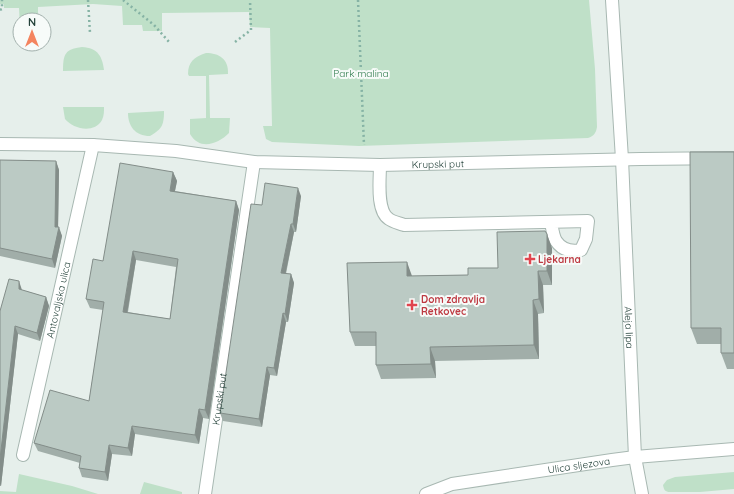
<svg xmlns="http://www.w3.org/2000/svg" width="734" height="494" viewBox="0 0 734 494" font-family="Quicksand,sans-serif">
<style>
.green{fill:#bfe0c8}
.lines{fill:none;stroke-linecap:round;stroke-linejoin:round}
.minor-casing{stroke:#a8b8b2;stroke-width:14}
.path{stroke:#86b3a5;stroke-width:2.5;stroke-dasharray:2 3;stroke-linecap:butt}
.minor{stroke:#fff;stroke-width:12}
.wall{fill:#a1aea9;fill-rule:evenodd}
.shaded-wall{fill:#838d89}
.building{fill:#bbcac4;stroke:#838d89;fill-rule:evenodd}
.health-dot{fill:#e0444e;stroke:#f7fbf9;stroke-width:1.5}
.labels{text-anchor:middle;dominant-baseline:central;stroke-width:4;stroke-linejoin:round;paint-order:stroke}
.park-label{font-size:10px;fill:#2d7a4b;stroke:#f7fbf9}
.street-label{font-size:10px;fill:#24423a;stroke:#f7fbf9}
.health-label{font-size:10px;font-weight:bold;fill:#be3a42;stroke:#f7fbf9;text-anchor:start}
</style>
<rect width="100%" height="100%" fill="#e6efeb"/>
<g class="green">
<path d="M0,0H589L595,69L597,127C596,133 594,136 588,138L359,146L272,142L266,139L263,126H272L270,28L250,27L249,12L162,13V31H143L142,25H123L122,6L93,4L38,7V20H20V27L19,8H4V4H0Z"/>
<path d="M82,47C98,48 102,56 104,70L63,71C63,54 65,49 82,47Z"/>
<path d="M206,53C219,53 229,59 228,74L209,75L210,118H230L229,133C218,144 200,151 190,134V119L206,118V76H189L188,74C188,62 194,57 206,53Z"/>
<path d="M63,107H104C104,111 104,116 102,120C94,134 73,129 65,119Z"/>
<path d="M164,111C164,125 162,129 150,136C135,136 128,126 128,113Z"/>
<path d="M734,472V489L700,492H670C665,492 664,490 663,485L667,480L675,477Z"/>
<path d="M19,474L72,486L98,494H0V491L16,492Z"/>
<path d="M144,482L182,492V494H140Z"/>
</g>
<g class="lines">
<defs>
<g id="minor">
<path id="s1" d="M612,0L622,159L635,457L642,494"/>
<path id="s2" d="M0,144L93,145L176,151L254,162L380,165L641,159L734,158"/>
<path d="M380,165C380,179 376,211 389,219C393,222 399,223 404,225L588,221L586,239L581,250C571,252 562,250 556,241C553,236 552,228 551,222"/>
<path id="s3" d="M23,455L93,145"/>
<path id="s4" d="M205,494L254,162"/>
<path id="s5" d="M426,494L452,484L612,460L635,457L734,449"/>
</g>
</defs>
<use href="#minor" class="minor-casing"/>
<g class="path">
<path d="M88,0L90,33"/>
<path d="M123,0L154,25L170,43"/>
<path d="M358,0L364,145"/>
<path d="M0,10L2,9V0"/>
<path d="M235,42L251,30L250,0"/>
</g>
<use href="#minor" class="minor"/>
</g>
<g class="wall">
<path d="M734,152V369H727L721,353V344H697L691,328Z"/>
<path d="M0,160L56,161L59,170L58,227L62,236L55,268L0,256Z"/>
<path d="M173,172L177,181L175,191L236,201L239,210L209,419L203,418L199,444L135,434L132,456L112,454L108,481L82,477L79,468L80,463L38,451L34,443L89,401L103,310L90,308L86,299L103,261ZM136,260L176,267L170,319L128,312Z"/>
<path d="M301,196L296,232H294L286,274H291L294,283L288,322H286L277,376L270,375L262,427L223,421L220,413L262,205Z"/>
<path d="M552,248V285H543L544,313L538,314L539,359L435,361L436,378L381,379L376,365V346H355L350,332L412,276L468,275L498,268Z"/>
<path d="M22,290L46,297L49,306L40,341L18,334L1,486H0V311Z"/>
</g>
<g class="shaded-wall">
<path d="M56,161L59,170L58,231L59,227L62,236L55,268L52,259Z"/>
<path d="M173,172L177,181L173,200L170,191Z"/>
<path d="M298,188L301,196L296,232L293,224Z"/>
<path d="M236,201L239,210L209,419L205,410Z"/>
<path d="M291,224L294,232L284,281L281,273Z"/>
<path d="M547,234L552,248V285L547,271Z"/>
<path d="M133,251L136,260L126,320L123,312Z"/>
<path d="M407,262L412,276V290L407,276Z"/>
<path d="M538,271L543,285L544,313L539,299Z"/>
<path d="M291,274L294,283L288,322L285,314Z"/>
<path d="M19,281L22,290V298L19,289Z"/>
<path d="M46,297L49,306L40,341L37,333Z"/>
<path d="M533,300L538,314L539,359L534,345Z"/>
<path d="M283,313L286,322L277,376L274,368Z"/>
<path d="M15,326L18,334L1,486L0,484V459Z"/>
<path d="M430,347L435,361L436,378L431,364Z"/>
<path d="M267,367L270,375L262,427L259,419Z"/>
<path d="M199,409L203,418L199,444L195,435Z"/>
<path d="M132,426L135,434L132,456L128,448Z"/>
<path d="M109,445L112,454L108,481L105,472Z"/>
</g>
<g class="building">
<path d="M690,152H734V353H721V328H691Z"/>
<path d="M0,160L56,161L55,227H59L52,259L0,248Z"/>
<path d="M120,163L173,172L170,191L236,201L205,410L199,409L195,435L132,426L128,448L109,445L105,472L79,468L81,456L34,443L50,390L89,401L104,302L86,299L93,259L103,261ZM133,251L178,259L170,319L123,312Z"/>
<path d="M265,183L298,188L293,224H291L281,273L291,274L285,314L283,313L274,368L267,367L259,419L220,413L251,204L262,205Z"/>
<path d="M545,231L547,234V271H538L539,299L533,300L534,345L430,347L431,364L376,365V332H350L347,263L407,262V276L468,275V268H498L497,232Z"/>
<path d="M9,279L19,281V289L46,297L37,333L15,326L0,459V311Z"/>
</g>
<g class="health-dot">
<path d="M528 253h4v4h4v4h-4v4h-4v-4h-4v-4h4z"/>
<path d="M410 299h4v4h4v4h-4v4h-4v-4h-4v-4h4z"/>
</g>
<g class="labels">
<g class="park-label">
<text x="361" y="73">Park malina</text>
</g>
<g class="street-label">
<text stroke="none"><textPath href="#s2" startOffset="439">Krupski put</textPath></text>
<text stroke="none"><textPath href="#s3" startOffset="159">Antovaljska ulica</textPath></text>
<text stroke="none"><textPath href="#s1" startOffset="328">Aleja lipa</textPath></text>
<text stroke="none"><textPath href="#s4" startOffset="96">Krupski put</textPath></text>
<text stroke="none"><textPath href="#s5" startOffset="156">Ulica sljezova</textPath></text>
</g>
<g class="health-label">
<text x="538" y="259">Ljekarna</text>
<text x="421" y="299">Dom zdravlja<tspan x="421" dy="12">Retkovec</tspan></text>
</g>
</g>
<g transform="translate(32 32)"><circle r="19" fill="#f7fbf9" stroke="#a3b1ad"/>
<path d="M0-3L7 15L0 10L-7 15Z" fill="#f4845f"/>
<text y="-6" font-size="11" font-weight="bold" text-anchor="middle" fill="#24423a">N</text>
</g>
</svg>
